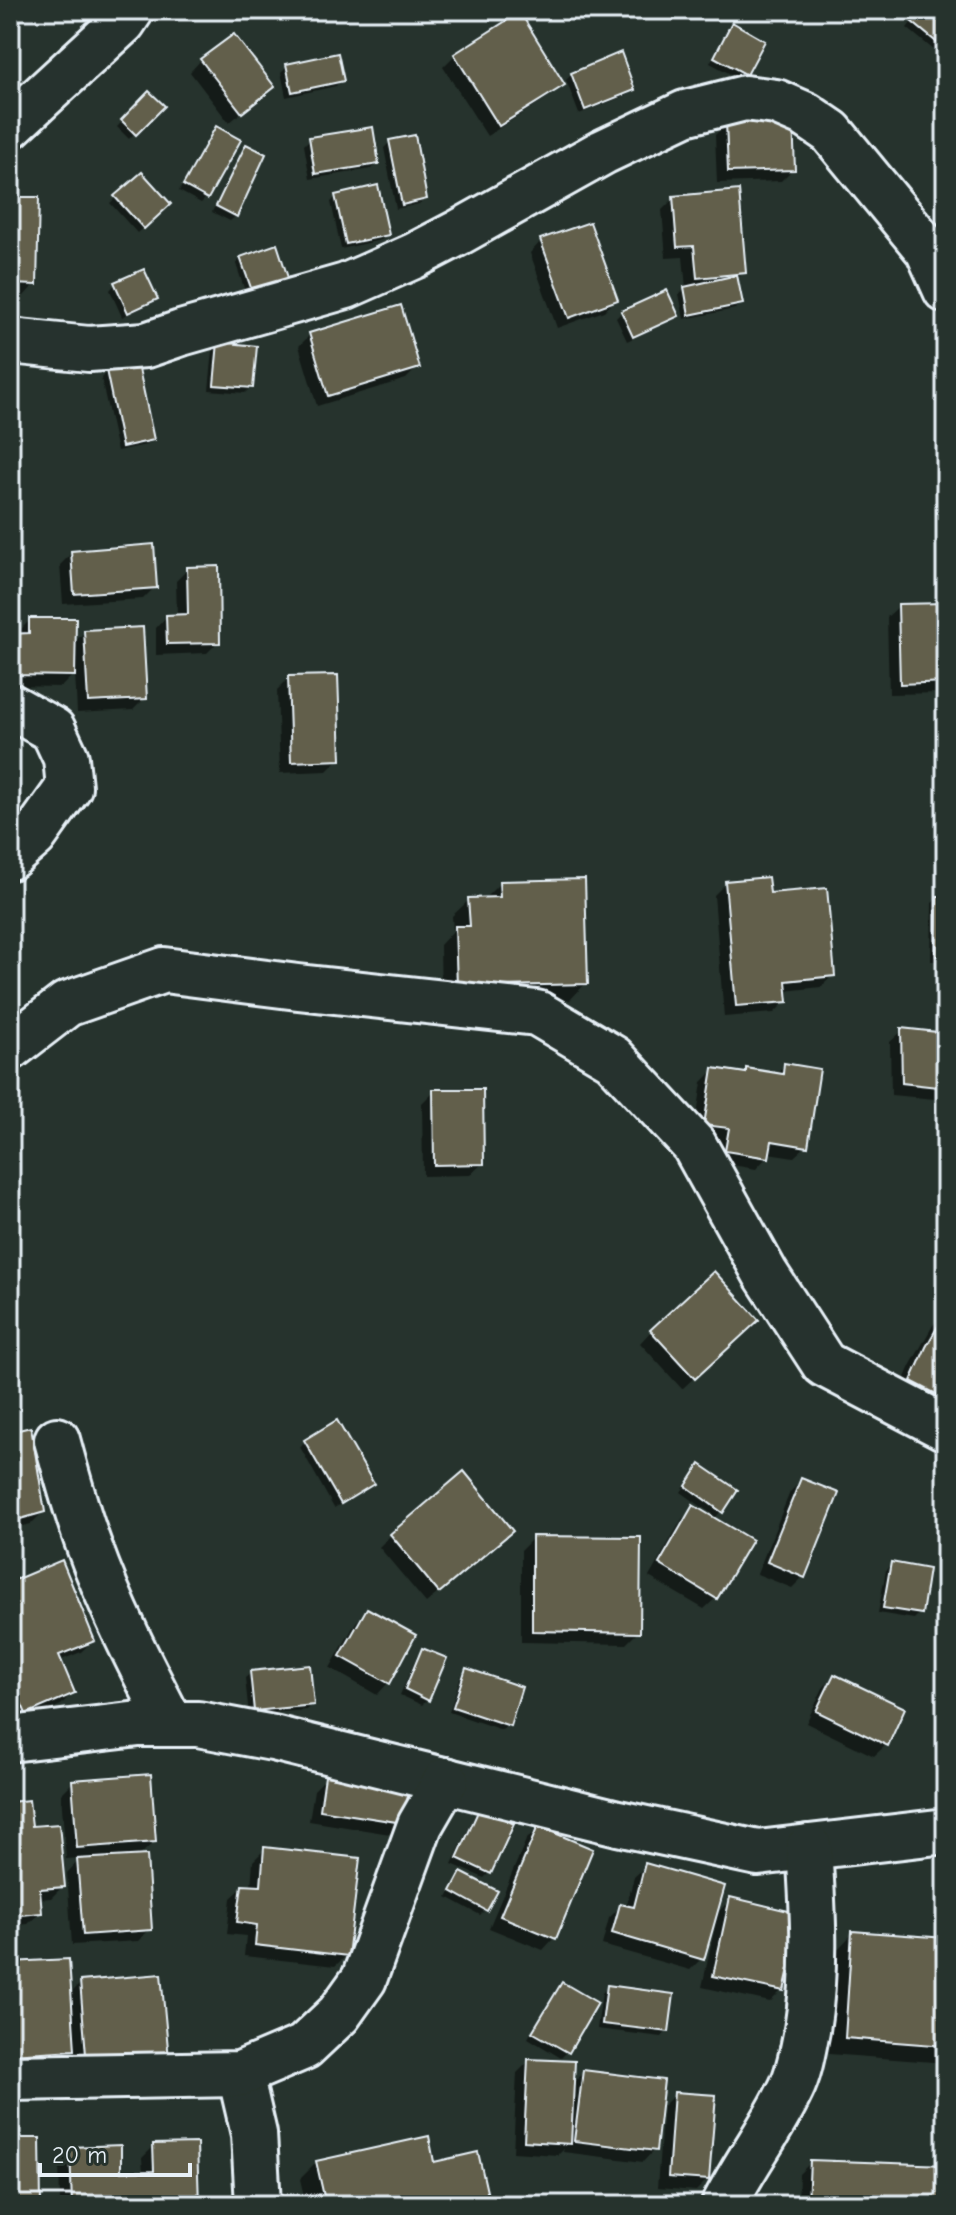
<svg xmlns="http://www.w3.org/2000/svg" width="956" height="2215" viewBox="0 0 956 2215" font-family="'Comic Neue',sans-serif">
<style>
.shadow{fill:#0007}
.building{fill:#625f4b;stroke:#e8f1f8;stroke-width:2}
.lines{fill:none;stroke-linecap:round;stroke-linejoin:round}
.street-casing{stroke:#e8f1f8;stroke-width:50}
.street{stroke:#26332d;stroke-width:44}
</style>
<rect width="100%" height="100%" fill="#26332d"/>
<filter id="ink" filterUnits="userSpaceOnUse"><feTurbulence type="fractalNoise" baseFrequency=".0125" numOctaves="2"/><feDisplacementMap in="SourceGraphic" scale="16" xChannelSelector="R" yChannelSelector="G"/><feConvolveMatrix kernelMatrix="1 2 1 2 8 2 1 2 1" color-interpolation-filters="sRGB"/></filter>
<g filter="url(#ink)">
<g class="shadow">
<path d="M556,10H583L573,21Z"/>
<path d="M921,10H946V60L907,28Z"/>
<path d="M733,25L745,74L740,79L710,63L727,30Z"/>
<path d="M455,55L562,84L550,96L487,136L443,67Z"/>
<path d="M201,60L272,87L229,123L190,72Z"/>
<path d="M287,66L341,80L336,86L286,97L281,72Z"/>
<path d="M572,74L633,90L627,95L579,114L566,80Z"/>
<path d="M149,93L162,106L129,139L117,127Z"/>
<path d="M727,123L793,169L781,181L717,183L715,135Z"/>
<path d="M216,129L206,198L201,203L179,191L211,134Z"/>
<path d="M310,139L377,164L371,169L310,179L304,145Z"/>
<path d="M390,142L425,199L419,204L396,209L384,148Z"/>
<path d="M246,146L236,216L230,221L212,212L241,152Z"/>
<path d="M141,175L168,204L137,233L110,203Z"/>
<path d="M946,188V254H940V195Z"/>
<path d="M336,197L387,235L381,240L341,249L331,202Z"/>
<path d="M674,198L744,272L736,280L741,303L735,309L684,319L679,294L686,288L683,257L666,258L662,210Z"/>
<path d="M10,199L35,284L24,296L10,295Z"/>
<path d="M541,241L615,300L604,311L557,328L530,253Z"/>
<path d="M276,246L249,303L236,264L241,258Z"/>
<path d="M115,284L156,299L150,304L122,317L110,290Z"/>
<path d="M622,312L676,316L670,321L627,341L616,318Z"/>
<path d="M310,335L418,367L406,379L317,406L299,346Z"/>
<path d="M219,344L251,387L245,393L209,390L213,350Z"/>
<path d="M107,372L152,440L146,445L117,451L101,378Z"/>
<path d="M72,553L155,587L143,599L63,604L60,565Z"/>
<path d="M188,569L218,642L207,653L156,655V628L167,616H177L176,581Z"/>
<path d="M946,605V693L889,694L887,617L899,606Z"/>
<path d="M30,620L73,643L85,632L145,698L133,710L77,713L75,673L61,687L10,686V636H18V632Z"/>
<path d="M289,678L339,759L327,771L280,773L277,690Z"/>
<path d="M500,883L586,983L570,1000L441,1002L440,945L453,931L452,916L469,900L484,899Z"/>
<path d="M726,883L833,975L821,987L785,991L786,1001L774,1013L724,1017L714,895Z"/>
<path d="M938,898H946V961H931L932,903Z"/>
<path d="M902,1031L946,1035V1100L891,1095L890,1042Z"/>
<path d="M785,1065L806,1146L794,1157L768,1153L767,1157L756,1169L714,1162L718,1140L694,1136L702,1082L714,1070L742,1075L747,1070L775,1075Z"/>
<path d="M434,1091L482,1164L470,1175L423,1176L422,1103Z"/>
<path d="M946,1312V1424L896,1398L910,1366L933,1325Z"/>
<path d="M651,1331L744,1332L682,1389L640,1343Z"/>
<path d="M10,1434L43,1512L31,1524L10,1529Z"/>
<path d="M305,1441L371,1484L366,1490L334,1508L300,1447Z"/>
<path d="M695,1472L721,1511L716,1517L681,1492Z"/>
<path d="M802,1480L804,1576L792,1588L757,1574L790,1492Z"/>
<path d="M694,1508L716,1598L704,1609L649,1577L682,1519Z"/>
<path d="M391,1535L499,1543L426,1603L379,1547Z"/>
<path d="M533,1538L638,1632L626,1644L521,1642V1550Z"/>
<path d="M891,1564L920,1613L914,1619L878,1613L886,1570Z"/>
<path d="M10,1584L93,1640L81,1652L59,1661L72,1693L61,1705L14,1725L10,1716Z"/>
<path d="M367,1611L413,1636L388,1683L377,1695L330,1668L356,1622Z"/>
<path d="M423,1650L428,1699L422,1705L400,1695L417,1656Z"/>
<path d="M466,1670L508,1724L502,1730L449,1712L461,1676Z"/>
<path d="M251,1673L312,1704L306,1710L249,1715L245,1678Z"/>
<path d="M834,1676L886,1745L874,1756L806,1723L823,1688Z"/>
<path d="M326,1778L401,1822L390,1834L309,1821L314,1790Z"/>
<path d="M73,1782L154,1842L138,1857L150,1929L138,1941L72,1945L67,1873L81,1858L66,1859L61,1794Z"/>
<path d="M10,1804L30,1829L63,1886L51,1898L39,1899L40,1913L28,1924L10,1926Z"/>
<path d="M480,1810L489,1873L484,1878L452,1864L475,1815Z"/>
<path d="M538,1828L554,1938L543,1950L489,1928L526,1840Z"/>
<path d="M265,1849L347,1955L335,1966L244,1956L246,1936L227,1934L231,1898L243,1887H251L253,1861Z"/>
<path d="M646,1866L714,1916L730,1900L782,1990L770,2002L702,1987L717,1917L714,1916L702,1958L690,1970L602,1945L609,1918L621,1906L626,1908L634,1877Z"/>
<path d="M461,1875L485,1910L480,1915L447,1897L456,1880Z"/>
<path d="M853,1933L946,1940V2063L829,2054L837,1950Z"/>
<path d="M10,1964L70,1994L81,1983L159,1976L76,2078L74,2048L56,2066L10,2069Z"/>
<path d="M562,1984L595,2004L567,2052L561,2058L528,2038L556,1990Z"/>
<path d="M607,1988L667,2031L662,2037L597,2029L602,1993Z"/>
<path d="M529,2061L572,2084L584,2072L654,2150L643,2162L563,2152L564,2148L557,2155L513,2152L517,2073Z"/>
<path d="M675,2094L708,2179L696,2191L657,2188L663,2106Z"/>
<path d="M154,2146L197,2205H60L59,2161L71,2149L119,2174L143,2173L142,2158Z"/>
<path d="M317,2162L433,2164L488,2205H306L300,2179Z"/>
<path d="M811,2162L946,2167V2205H798L799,2174Z"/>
</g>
<g class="building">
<path d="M920,10H946V50L911,21Z"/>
<path d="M520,12L565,85L499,126L454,54Z"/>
<path d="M732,22L765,41L747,75L714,57Z"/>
<path d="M234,34L275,87L242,113L200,59Z"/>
<path d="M621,52L635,90L585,110L571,73Z"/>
<path d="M338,53L344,81L292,92L286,64Z"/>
<path d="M149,91L165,106L136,135L121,120Z"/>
<path d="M793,119L795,170L728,172L726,121Z"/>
<path d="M216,126L241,140L208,199L183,185Z"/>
<path d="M373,127L379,164L315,174L309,137Z"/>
<path d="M415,135L427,199L402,205L389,140Z"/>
<path d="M246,144L266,154L237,217L216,206Z"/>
<path d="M142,172L171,204L144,229L114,196Z"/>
<path d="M378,185L389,235L346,244L335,195Z"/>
<path d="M739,190L746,273L697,278L694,246L677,247L673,196Z"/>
<path d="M10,197H39L37,285L10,284Z"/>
<path d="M590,222L618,300L569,318L540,239Z"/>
<path d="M277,244L291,287L255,299L240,257Z"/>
<path d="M144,269L158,299L128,313L114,282Z"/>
<path d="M737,275L743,304L689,315L684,287Z"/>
<path d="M667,290L679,316L633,337L621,311Z"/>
<path d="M401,305L420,368L328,396L309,333Z"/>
<path d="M218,342L257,346L253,388L214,385Z"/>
<path d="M138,364L154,440L122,447L106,370Z"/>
<path d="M154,544L157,588L74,594L71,551Z"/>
<path d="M219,566L220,643L167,644L166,615L188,614L187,567Z"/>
<path d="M946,603V682L900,684L898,604Z"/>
<path d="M29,618H76L75,676L10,675V634L29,633Z"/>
<path d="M143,627L147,699L88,702L84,630Z"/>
<path d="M338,675L341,760L291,762L288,676Z"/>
<path d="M768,877L770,893L827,888L835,976L786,981L788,1002L736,1006L725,881Z"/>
<path d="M585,879L588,984L457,987L455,926H470L468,898L500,897L499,881Z"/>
<path d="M937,896H946V956H936Z"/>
<path d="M901,1028L946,1033V1088L902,1083Z"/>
<path d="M784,1063L820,1069L808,1147L772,1141L769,1158L725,1151L729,1128L704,1125L713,1068L746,1073V1068L783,1074Z"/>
<path d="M433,1089H483L484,1164L434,1165Z"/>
<path d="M714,1271L759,1320L695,1379L650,1330Z"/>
<path d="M946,1312V1399L911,1381L926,1347Z"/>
<path d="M337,1420L374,1484L341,1504L304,1440Z"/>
<path d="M31,1427L45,1512L10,1522V1432Z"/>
<path d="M700,1464L738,1490L723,1513L686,1486Z"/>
<path d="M464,1471L513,1531L439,1593L390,1534Z"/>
<path d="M801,1478L839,1493L805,1578L767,1562Z"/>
<path d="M693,1505L752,1540L717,1599L659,1564Z"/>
<path d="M532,1536L641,1537L640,1633L532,1631Z"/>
<path d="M62,1560L95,1641L59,1655L75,1693L26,1714L10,1677V1582Z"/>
<path d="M891,1562L929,1569L922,1614L883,1608Z"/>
<path d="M367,1608L416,1635L390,1684L340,1656Z"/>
<path d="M422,1648L447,1658L429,1701L405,1689Z"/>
<path d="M310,1665L314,1705L254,1711L250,1671Z"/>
<path d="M466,1668L522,1687L510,1726L453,1707Z"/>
<path d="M834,1674L905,1708L888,1746L816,1711Z"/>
<path d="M151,1774L156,1842L77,1848L72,1780Z"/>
<path d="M325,1776L409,1790L403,1823L320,1810Z"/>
<path d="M29,1800L32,1826L59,1824L65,1887L40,1889L42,1913L10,1916V1802Z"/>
<path d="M480,1807L514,1824L491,1874L457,1858Z"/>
<path d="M538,1826L593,1849L556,1939L500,1916Z"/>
<path d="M264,1847L360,1858L348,1956L255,1945L257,1925L237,1922L242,1885L261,1886Z"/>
<path d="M147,1855L152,1930L83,1935L77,1859Z"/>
<path d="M645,1863L725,1886L704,1960L612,1933L620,1904L634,1907Z"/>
<path d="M461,1872L498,1891L487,1911L451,1891Z"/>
<path d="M730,1897L801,1914L784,1991L713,1976Z"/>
<path d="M852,1931L946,1938V2046L845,2038Z"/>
<path d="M69,1959L75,2050L10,2054V1962Z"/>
<path d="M161,1974L169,2059L87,2067L80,1981Z"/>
<path d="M562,1982L598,2003L569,2053L532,2032Z"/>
<path d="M607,1985L674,1994L669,2032L602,2024Z"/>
<path d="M528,2059L575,2061L571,2144L524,2141Z"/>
<path d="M583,2070L664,2080L656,2151L574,2141Z"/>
<path d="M674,2092L716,2095L709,2180L668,2177Z"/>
<path d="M429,2136L434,2162L478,2152L490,2205H326L316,2161Z"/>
<path d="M10,2138H40L41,2205H10Z"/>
<path d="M197,2143L199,2205H72L70,2147L121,2145V2172L154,2171L153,2144Z"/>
<path d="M810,2160L946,2165V2205H808Z"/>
</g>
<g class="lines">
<defs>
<g id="street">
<path d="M10,126L123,22L131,10"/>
<path d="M10,341L89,349L146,345L181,333L346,286L414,256L458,233L603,152L685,113L745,98L776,102L806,115L831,132L928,250L946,290"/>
<path d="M10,706L53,730L66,758L69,787L34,836L10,857"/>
<path d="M10,1048L67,1004L164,970L298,987L537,1013L613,1058L694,1145L765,1273L824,1364L946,1428"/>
<path d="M57,1440C67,1476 76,1511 89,1546C111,1608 141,1666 171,1724"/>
<path d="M10,1739L139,1724H198L273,1738L618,1823L758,1853L946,1831"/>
<path d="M240,2074L254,2134L258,2205"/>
<path d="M10,2078L240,2074L304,2047L339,2014L364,1979L420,1825L446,1780"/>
<path d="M724,2205C744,2165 772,2129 791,2089C800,2071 803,2049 807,2030C817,1969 813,1909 809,1847"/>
</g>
</defs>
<use href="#street" class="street-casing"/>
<use href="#street" class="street"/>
</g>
</g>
<rect width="956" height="2215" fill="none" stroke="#26332d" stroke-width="40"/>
<rect x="20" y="20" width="916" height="2175" fill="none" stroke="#e8f1f8" stroke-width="3" filter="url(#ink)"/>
<path d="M40 2163v12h150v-12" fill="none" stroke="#e8f1f8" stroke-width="4"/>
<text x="52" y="2163" font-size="24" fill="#e8f1f8" stroke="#26332d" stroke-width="6" paint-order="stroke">20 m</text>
</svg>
